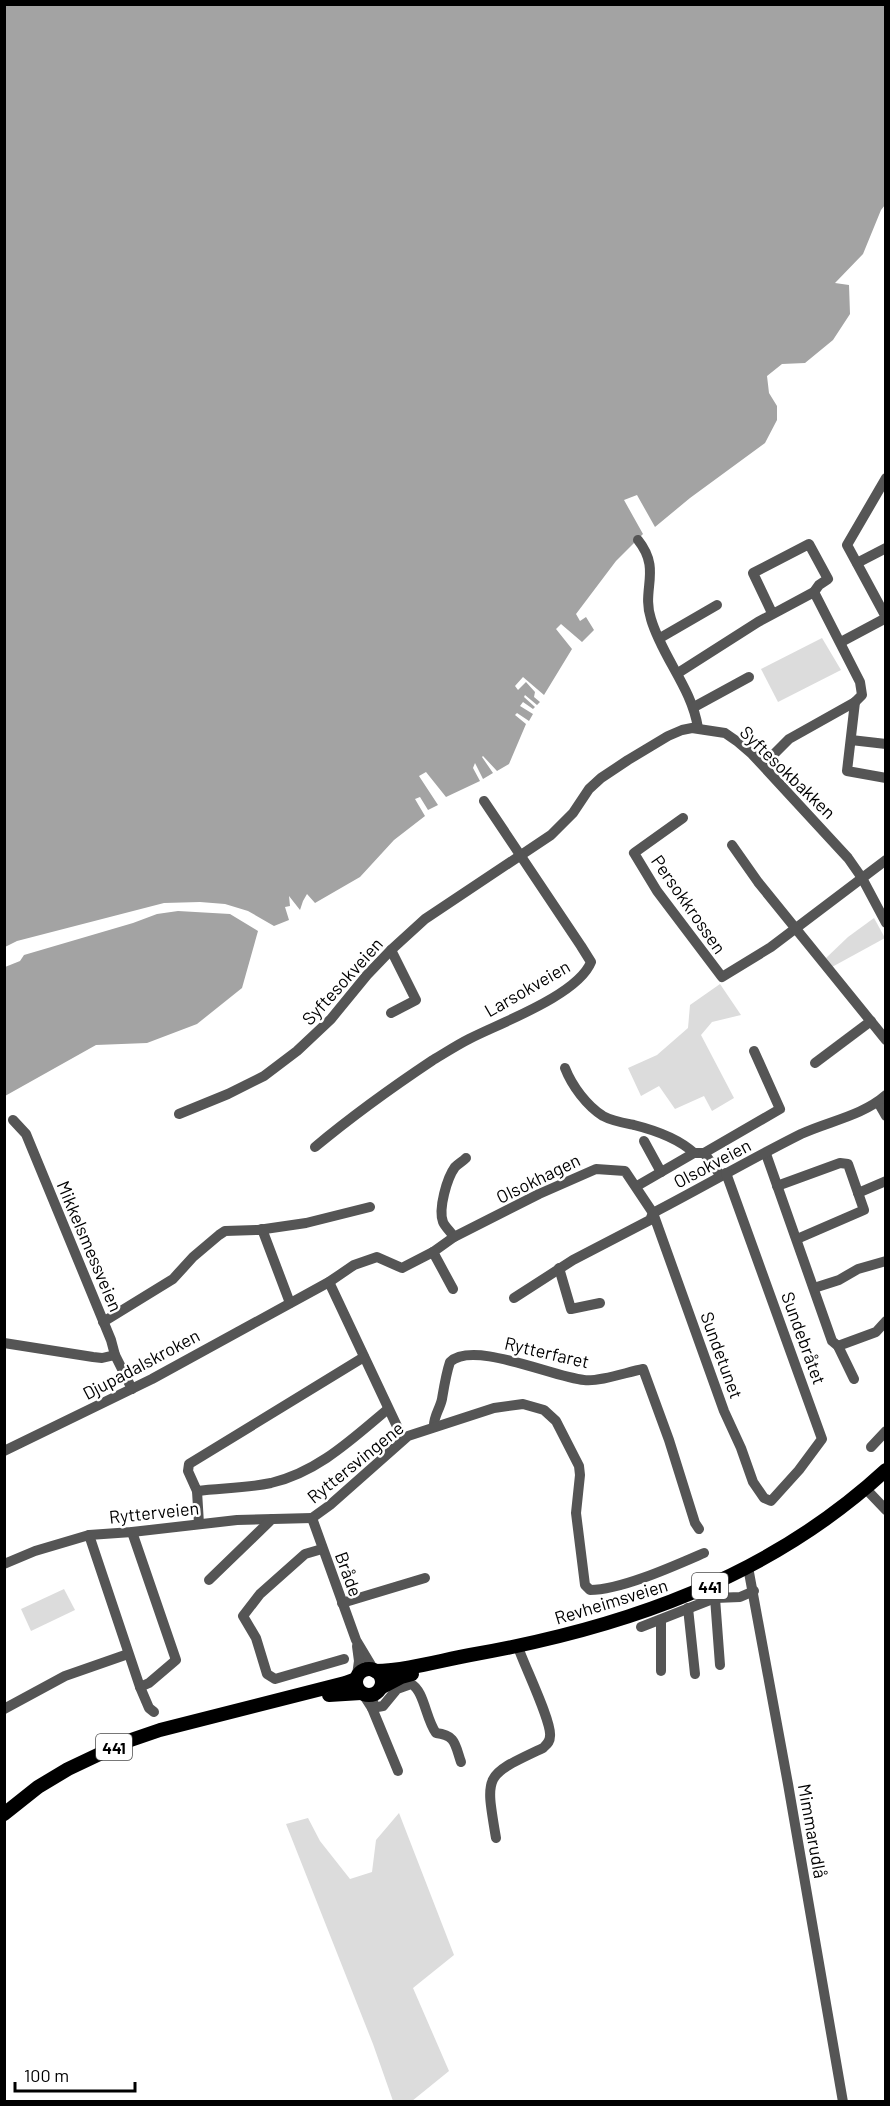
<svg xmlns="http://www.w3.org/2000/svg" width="890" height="2106" viewBox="0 0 890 2106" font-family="Barlow,sans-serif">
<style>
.green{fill:#dcdcdc}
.water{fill:#a3a3a3}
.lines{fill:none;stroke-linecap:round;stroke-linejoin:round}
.minor{stroke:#555;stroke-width:10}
.major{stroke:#000;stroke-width:14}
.labels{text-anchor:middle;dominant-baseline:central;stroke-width:5;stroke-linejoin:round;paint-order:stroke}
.shield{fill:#fff;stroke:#4c4c4c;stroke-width:1.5}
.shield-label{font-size:16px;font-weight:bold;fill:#000}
.street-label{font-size:18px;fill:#000;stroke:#fff}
</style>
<rect width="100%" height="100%" fill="#fff"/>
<g class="green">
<path d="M822,638L841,670L778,702L761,669Z"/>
<path d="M874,918L885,938L832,967L825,959L848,937Z"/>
<path d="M720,984L741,1015L712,1022L701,1035L734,1098L712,1111L704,1096L675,1109L659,1086L641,1096L628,1068L657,1055L688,1028L690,1005Z"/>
<path d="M64,1589L75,1610L31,1631L21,1609Z"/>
<path d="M399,1813L454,1955L413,1988L449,2071L412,2101H393L373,2044L286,1824L308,1818L320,1841L350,1879L372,1872L376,1840Z"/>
</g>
<g class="water">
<path d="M5,5H885V205L881,210L863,254L835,283L849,285L850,314L833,340L805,363L782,364L767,376L769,393L777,406V420L765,443L690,498L655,527L637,495L624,500L643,534L616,561L576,614L580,621L586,617L594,630L582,642L561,624L556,629L572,649L544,695L523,677L515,686L518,690L526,682L535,692L534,697L540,702L537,705L525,695L524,697L535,707L533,709L523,702L520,706L533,714L529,721L517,713L515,715L526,724L509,764L497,771L483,756L482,757L493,773L483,779L475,763L473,768L480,781L446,797L426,772L419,776L438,805L428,810L420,797L415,799L425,816L394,840L360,877L315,903L307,894L303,901L300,910L289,896L290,906L285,907L289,920L274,926L248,911L225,904L200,902L164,903L17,941L5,947Z"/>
<path d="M178,911L230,914L258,931L242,988L197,1024L147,1043L96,1045L5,1096V967L20,961L24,955L133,923L157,914Z"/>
</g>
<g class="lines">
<g class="minor">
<path d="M886,478L847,545L886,617"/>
<path d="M638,540C662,570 641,589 651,619C662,657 692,688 698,728"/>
<path d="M857,563L886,548"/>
<path d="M660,638L717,605"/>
<path d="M841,642L886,618"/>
<path d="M678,673L758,622L814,592L819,585L828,579L809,544L753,573L772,613"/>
<path d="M855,702L847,771L886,778"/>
<path d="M694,707L749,677"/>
<path d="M851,740L886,744"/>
<path d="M763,765L789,739L855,702L862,695L860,682L814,592"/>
<path d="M683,818L634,853L657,891L722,977L771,947L886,860"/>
<path d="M732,845L758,882L886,1040"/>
<path d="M391,1013L416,1000L391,950"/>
<path d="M815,1063L871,1021"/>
<path d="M565,1068C572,1086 587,1106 603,1116C612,1121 624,1123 634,1125C654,1130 679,1139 694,1153H704L721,1176"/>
<path d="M878,1102L886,1116"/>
<path d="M179,1114L228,1094L264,1076L297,1051L331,1019L367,975L391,950L425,919L551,835L573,813L589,789L601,778L628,760L668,736L682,730L692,728L725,733L738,742L752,754L848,858L862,878L886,923"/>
<path d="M13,1120L26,1134L111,1340L115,1355L132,1389"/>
<path d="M644,1141L661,1172"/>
<path d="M315,1147C351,1117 394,1086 433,1060C445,1053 457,1045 469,1039C500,1023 578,995 591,962L581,946L484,801"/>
<path d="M704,1153L780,1109L754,1051"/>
<path d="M766,1154L832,1341L838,1346L854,1379"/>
<path d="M637,1186L694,1153"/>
<path d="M777,1186L840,1163L848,1164L864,1210L797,1239"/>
<path d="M858,1193L886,1181"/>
<path d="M262,1229L290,1303"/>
<path d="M454,1237C451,1232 445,1227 443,1222C438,1209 447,1178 455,1167C458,1164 463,1161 466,1158"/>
<path d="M433,1252L453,1289"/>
<path d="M559,1268L571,1309L600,1303"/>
<path d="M329,1282L403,1439"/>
<path d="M814,1288L839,1280L858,1269L886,1261"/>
<path d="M514,1298L573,1260L650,1220L653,1213C703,1187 751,1159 801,1134C829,1121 862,1116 886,1095"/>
<path d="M103,1322L173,1279L193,1257L219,1235L225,1231L258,1230L306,1223L370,1207"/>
<path d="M4,1343L93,1357L102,1358L115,1355"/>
<path d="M838,1346L876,1332L886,1321"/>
<path d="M364,1357L189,1464L188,1471L197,1491C221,1488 247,1488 271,1483C318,1472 352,1439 388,1409"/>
<path d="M434,1427C433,1417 440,1409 442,1399C444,1387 446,1374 450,1362C473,1340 553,1377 584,1380C600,1382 627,1372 643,1369L669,1440L695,1523L699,1529"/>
<path d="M871,1447L886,1431"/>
<path d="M4,1451L152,1379L329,1282L354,1265L377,1257L402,1268L433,1252L454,1237L539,1194L596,1169L625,1171L653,1213L724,1411L741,1448L753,1482L764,1498L771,1501L799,1470L822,1439L726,1173"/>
<path d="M865,1488L886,1510"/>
<path d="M197,1491L199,1524"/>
<path d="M312,1518L330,1505L408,1436L494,1408L523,1404L544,1410L556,1421L579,1466L580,1475L576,1513L585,1585L590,1590C621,1590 674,1566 704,1553"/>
<path d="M312,1518L356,1640L374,1670"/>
<path d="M132,1532L176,1660L149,1683L140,1687"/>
<path d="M89,1535L140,1687L149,1708L154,1712"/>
<path d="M322,1549L305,1554L260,1594L243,1616L256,1638L267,1674L275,1679L344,1659"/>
<path d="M4,1564L35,1551L89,1535L132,1532L237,1520L312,1518"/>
<path d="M748,1567L788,1784L843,2102"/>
<path d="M209,1580L272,1519"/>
<path d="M715,1598L720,1665"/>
<path d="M342,1603L425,1578"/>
<path d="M688,1608L695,1674"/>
<path d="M661,1620V1671"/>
<path d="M641,1627L715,1598L740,1597L754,1591"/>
<path d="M357,1646L359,1661L357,1675"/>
<path d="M363,1694L372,1708L374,1695"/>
<path d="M4,1709L65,1676L128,1654"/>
<path d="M398,1771L372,1708L383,1706L397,1689L411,1684C424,1690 426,1720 436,1733C456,1735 455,1745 461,1762"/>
<path d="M496,1838C485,1773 484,1776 543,1748C547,1744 550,1742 550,1736C552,1722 524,1665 518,1647"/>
</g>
<g class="major">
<circle cx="369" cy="1682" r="13"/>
<path d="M375,1671C408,1670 438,1661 470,1655C624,1628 769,1578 886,1470"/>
<path d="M382,1687L401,1677L412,1674"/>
<path d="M329,1695L361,1693"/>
<path d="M4,1814L38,1787L68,1769L125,1742L160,1730L345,1683L356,1679"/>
</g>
</g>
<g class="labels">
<g class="shield">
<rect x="692" y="1573" width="36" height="26" rx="4.5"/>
<rect x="96" y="1734" width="36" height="26" rx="4.5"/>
</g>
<g class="shield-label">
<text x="710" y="1586">441</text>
<text x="114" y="1747">441</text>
</g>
<g class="street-label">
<text transform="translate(788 772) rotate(44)">Syftesokbakken</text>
<text transform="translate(689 904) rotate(55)">Persokkrossen</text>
<text transform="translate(342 981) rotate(-48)">Syftesokveien</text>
<text transform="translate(527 988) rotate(-30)">Larsokveien</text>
<text transform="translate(712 1163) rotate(-28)">Olsokveien</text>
<text transform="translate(538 1178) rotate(-26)">Olsokhagen</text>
<text transform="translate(90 1246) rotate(67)">Mikkelsmessveien</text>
<text transform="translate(804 1338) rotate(70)">Sundebråtet</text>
<text transform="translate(547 1352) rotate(13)">Rytterfaret</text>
<text transform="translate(722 1355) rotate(70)">Sundetunet</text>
<text transform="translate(141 1364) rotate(-28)">Djupadalskroken</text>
<text transform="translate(355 1462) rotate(-39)">Ryttersvingene</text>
<text transform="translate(154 1512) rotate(-6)">Rytterveien</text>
<text transform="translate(349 1574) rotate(70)">Bråde</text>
<text transform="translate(611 1601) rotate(-17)">Revheimsveien</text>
<text transform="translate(813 1831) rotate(80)">Mimmarudlå</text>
</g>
</g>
<rect width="890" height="2106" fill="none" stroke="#000000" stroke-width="12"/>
<path d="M15 2082v9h120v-9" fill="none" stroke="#000000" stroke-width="3"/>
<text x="24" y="2082" font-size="18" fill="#000000" stroke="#ffffff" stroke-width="4.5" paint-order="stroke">100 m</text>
</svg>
